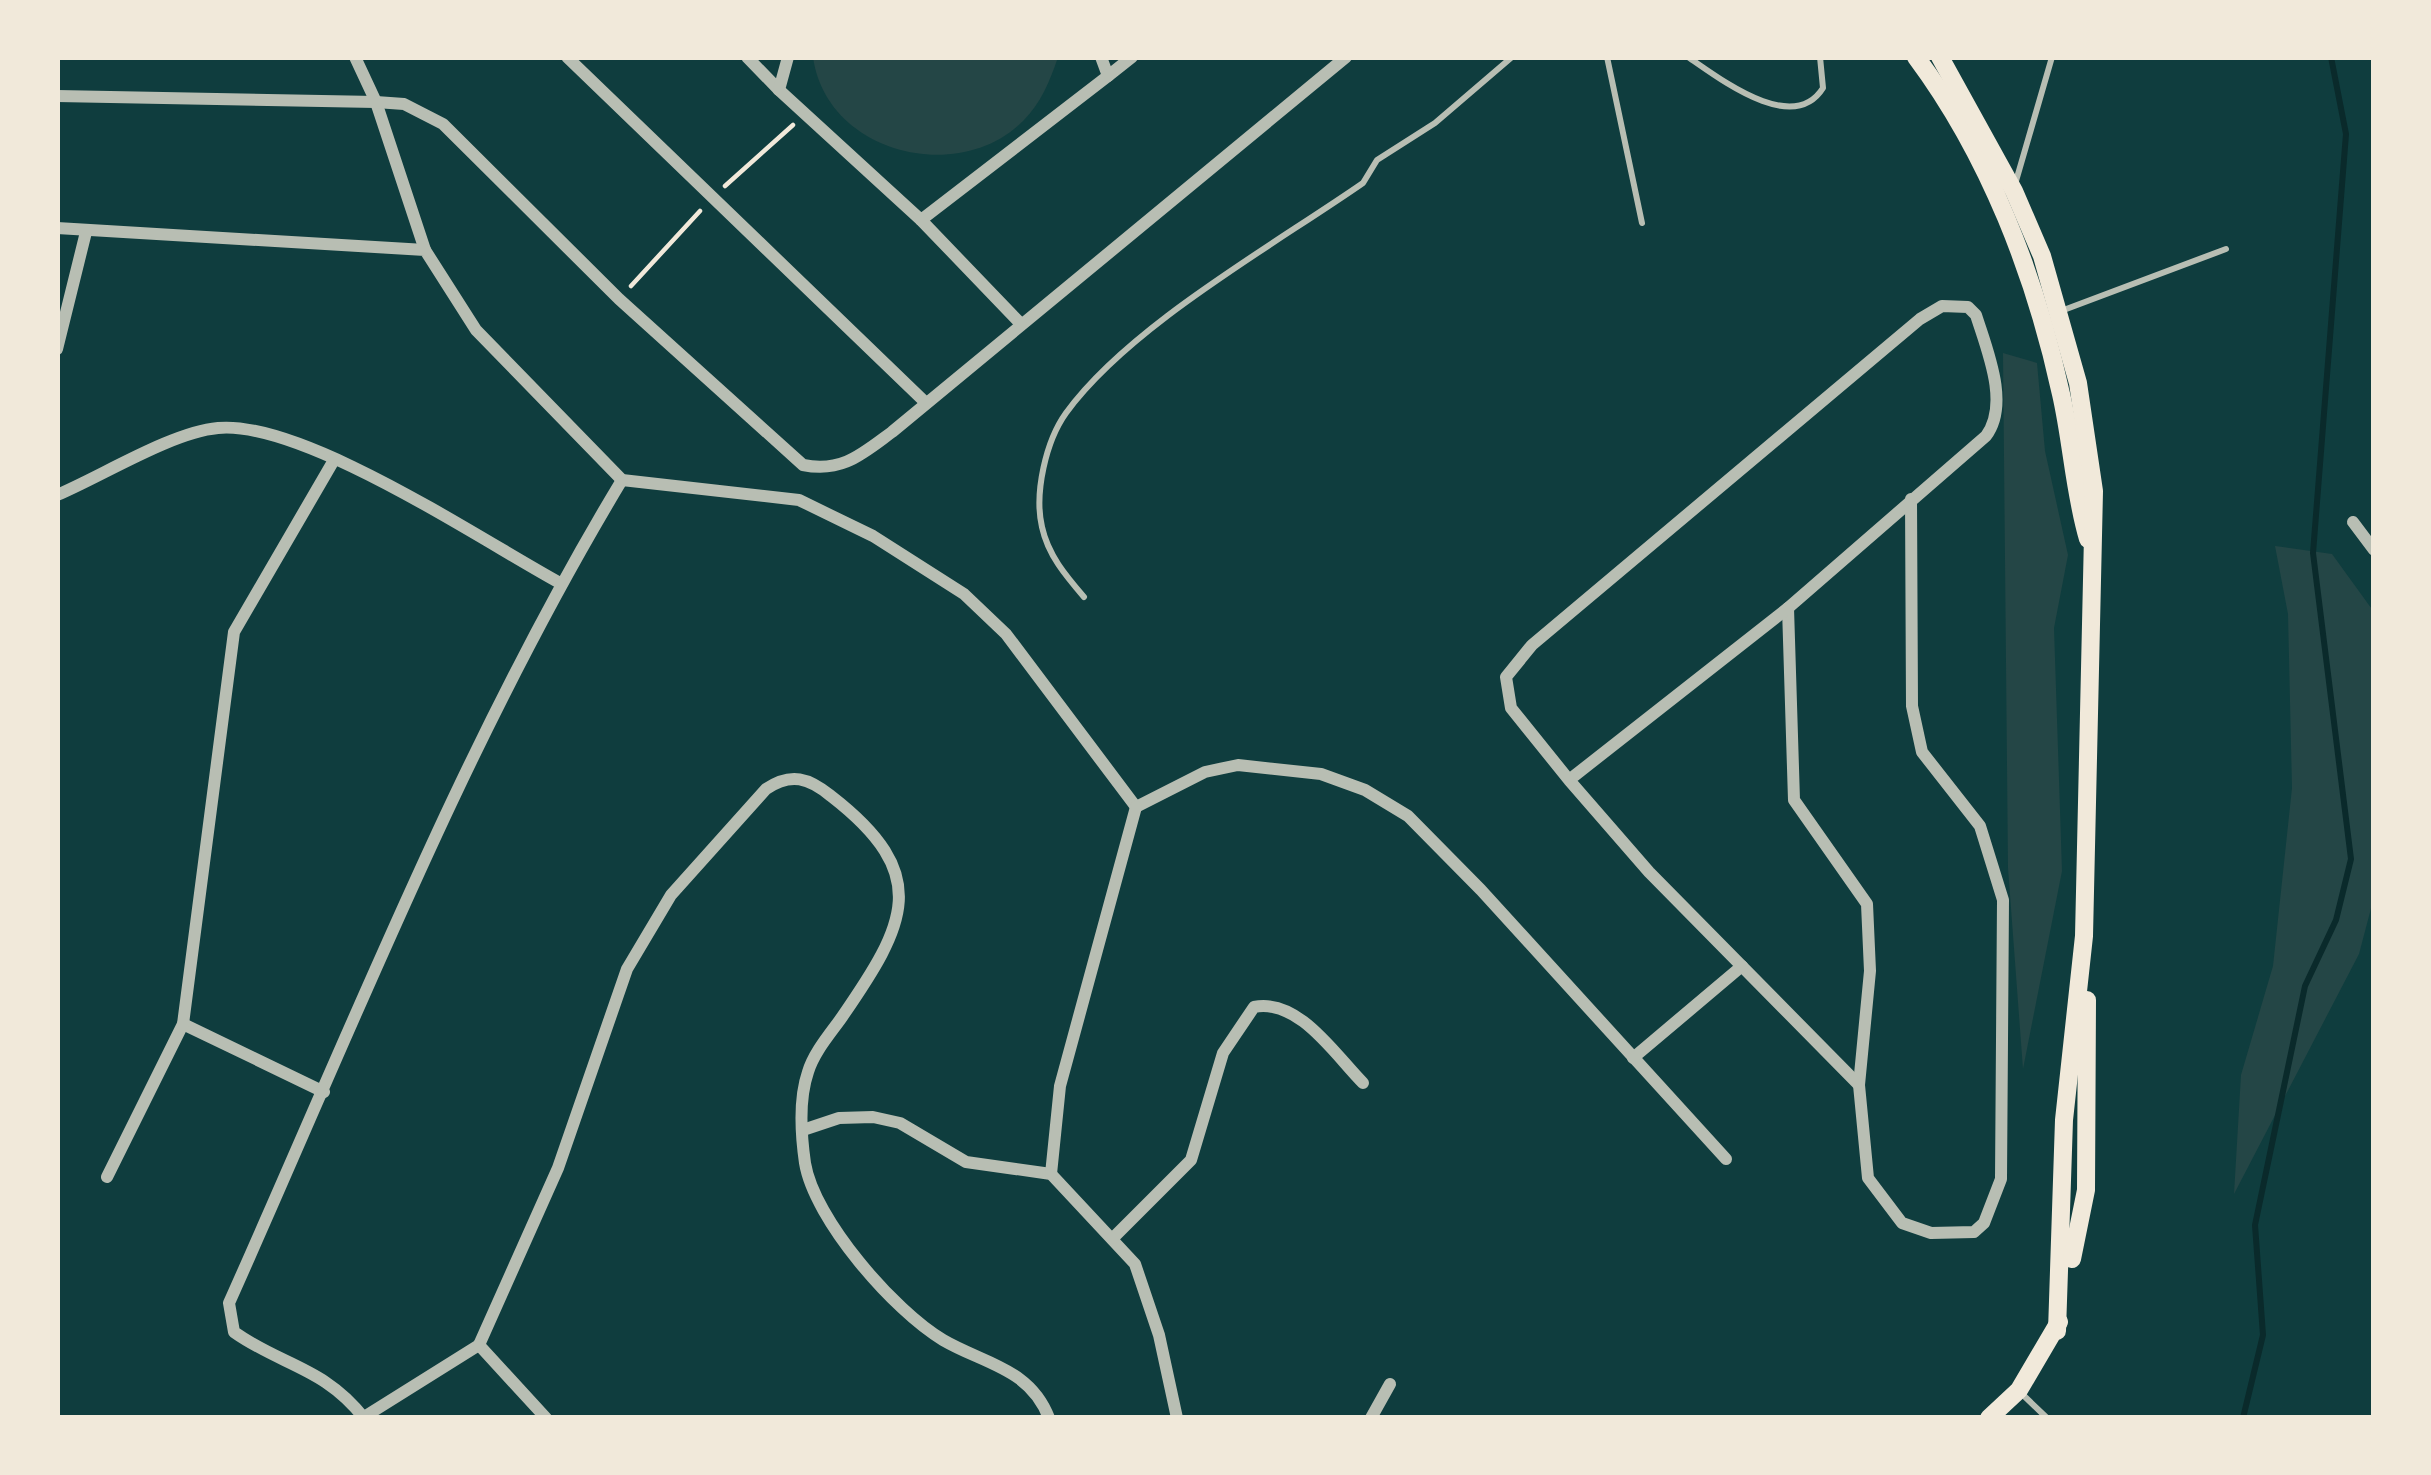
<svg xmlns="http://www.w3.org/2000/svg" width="2431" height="1475" viewBox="0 0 2431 1475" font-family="'Work Sans',sans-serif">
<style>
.green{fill:#244646}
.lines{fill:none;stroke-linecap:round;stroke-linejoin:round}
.stream{stroke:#0a2a2b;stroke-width:6}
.path{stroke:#f1e9da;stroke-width:4.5}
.service{stroke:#b8beb3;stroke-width:6}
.minor{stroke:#b8beb3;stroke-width:12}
.secondary{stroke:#f1e9da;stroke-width:18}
</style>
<rect width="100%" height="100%" fill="#0f3d3e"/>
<g class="green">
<path d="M813,57H1058C1050,81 1041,103 1023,121C958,186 826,153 813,57Z"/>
<path d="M2003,353L2037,363L2045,451L2068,555L2054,628L2062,871L2023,1069L2008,868Z"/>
<path d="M2275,546L2332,554L2374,612V897L2359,954L2234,1194L2241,1075L2273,966L2292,788L2288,614Z"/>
</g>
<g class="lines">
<path class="stream" d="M2243,1418L2263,1335L2255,1225L2305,986L2336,920L2351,859L2313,553L2346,134L2331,57"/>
<g class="path">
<path d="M725,186L793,125"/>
<path d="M631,286L700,211"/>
</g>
<g class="service">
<path d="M1607,57L1642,223"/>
<path d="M1688,57C1719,78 1793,136 1823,88L1820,57"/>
<path d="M2016,181L2052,57"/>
<path d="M2061,311L2226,249"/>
<path d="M1084,597C1066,576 1048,555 1042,527C1034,493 1046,441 1066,413C1129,326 1274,245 1363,183L1377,160L1435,123L1512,57"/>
<path d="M2021,1393L2047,1418"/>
</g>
<g class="minor">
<path d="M355,57L376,102L425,250"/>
<path d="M567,57L926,403"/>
<path d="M747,57L779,90"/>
<path d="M788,57L779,90L921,220L1108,76L1101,57"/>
<path d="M1108,76L1132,57"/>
<path d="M57,96L376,102L404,104L443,124L619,299L803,465C842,473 862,454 892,432L1346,57"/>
<path d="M921,220L1021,324"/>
<path d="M57,228L425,250L476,330L622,480L799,500L873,536L964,594L1006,634L1136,807"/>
<path d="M57,349L86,232"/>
<path d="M57,495C102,476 172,432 218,428C303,420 481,540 560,583"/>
<path d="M2353,522L2374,550"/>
<path d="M1788,608L1794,800L1867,904L1870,971L1859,1085L1868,1178L1902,1223L1931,1233L1974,1232L1984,1223L2001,1179L2003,900L1980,826L1922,752L1912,706L1911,499"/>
<path d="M1569,780L1788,608L1986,436C2010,404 1987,350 1976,315L1968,307L1942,306L1920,319L1532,645L1506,677L1511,708L1569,780L1649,872L1859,1085"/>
<path d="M1136,807L1205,772L1238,765L1321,774L1365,790L1408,816L1481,890L1726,1159"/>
<path d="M183,1024L324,1092"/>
<path d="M1633,1058L1742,966"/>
<path d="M803,1130L839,1118L873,1117L900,1123L966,1162L1051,1174L1135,1264L1159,1335L1177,1418"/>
<path d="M1051,1174L1060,1086L1136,807"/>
<path d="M107,1177L183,1024L234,632L334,460"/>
<path d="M1113,1238L1191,1160L1223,1053L1254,1007C1299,998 1335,1055 1363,1083"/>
<path d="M479,1345L558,1168L627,969L671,895L766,789C791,772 809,778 831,796C933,875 906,924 842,1017C830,1034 814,1052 808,1072C799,1098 801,1135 805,1163C814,1219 894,1311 943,1340C984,1364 1030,1368 1049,1418"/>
<path d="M479,1345L546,1418"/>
<path d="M364,1417L479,1345"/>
<path d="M364,1418C324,1367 282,1366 234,1332L229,1303C353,1026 465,740 622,480"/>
<path d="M1371,1418L1390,1384"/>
</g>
<g class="secondary">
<path d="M1916,57C1989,155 2035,275 2061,394C2072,442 2074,492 2088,539"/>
<path d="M1940,57L2014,191L2042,256L2078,383L2094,491L2084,936L2064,1120L2057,1331"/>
<path d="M2072,1259L2086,1190L2087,1000"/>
<path d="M1989,1418L2019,1390L2059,1322"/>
</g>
</g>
<rect width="2431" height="1475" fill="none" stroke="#f1e9da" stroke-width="120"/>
</svg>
